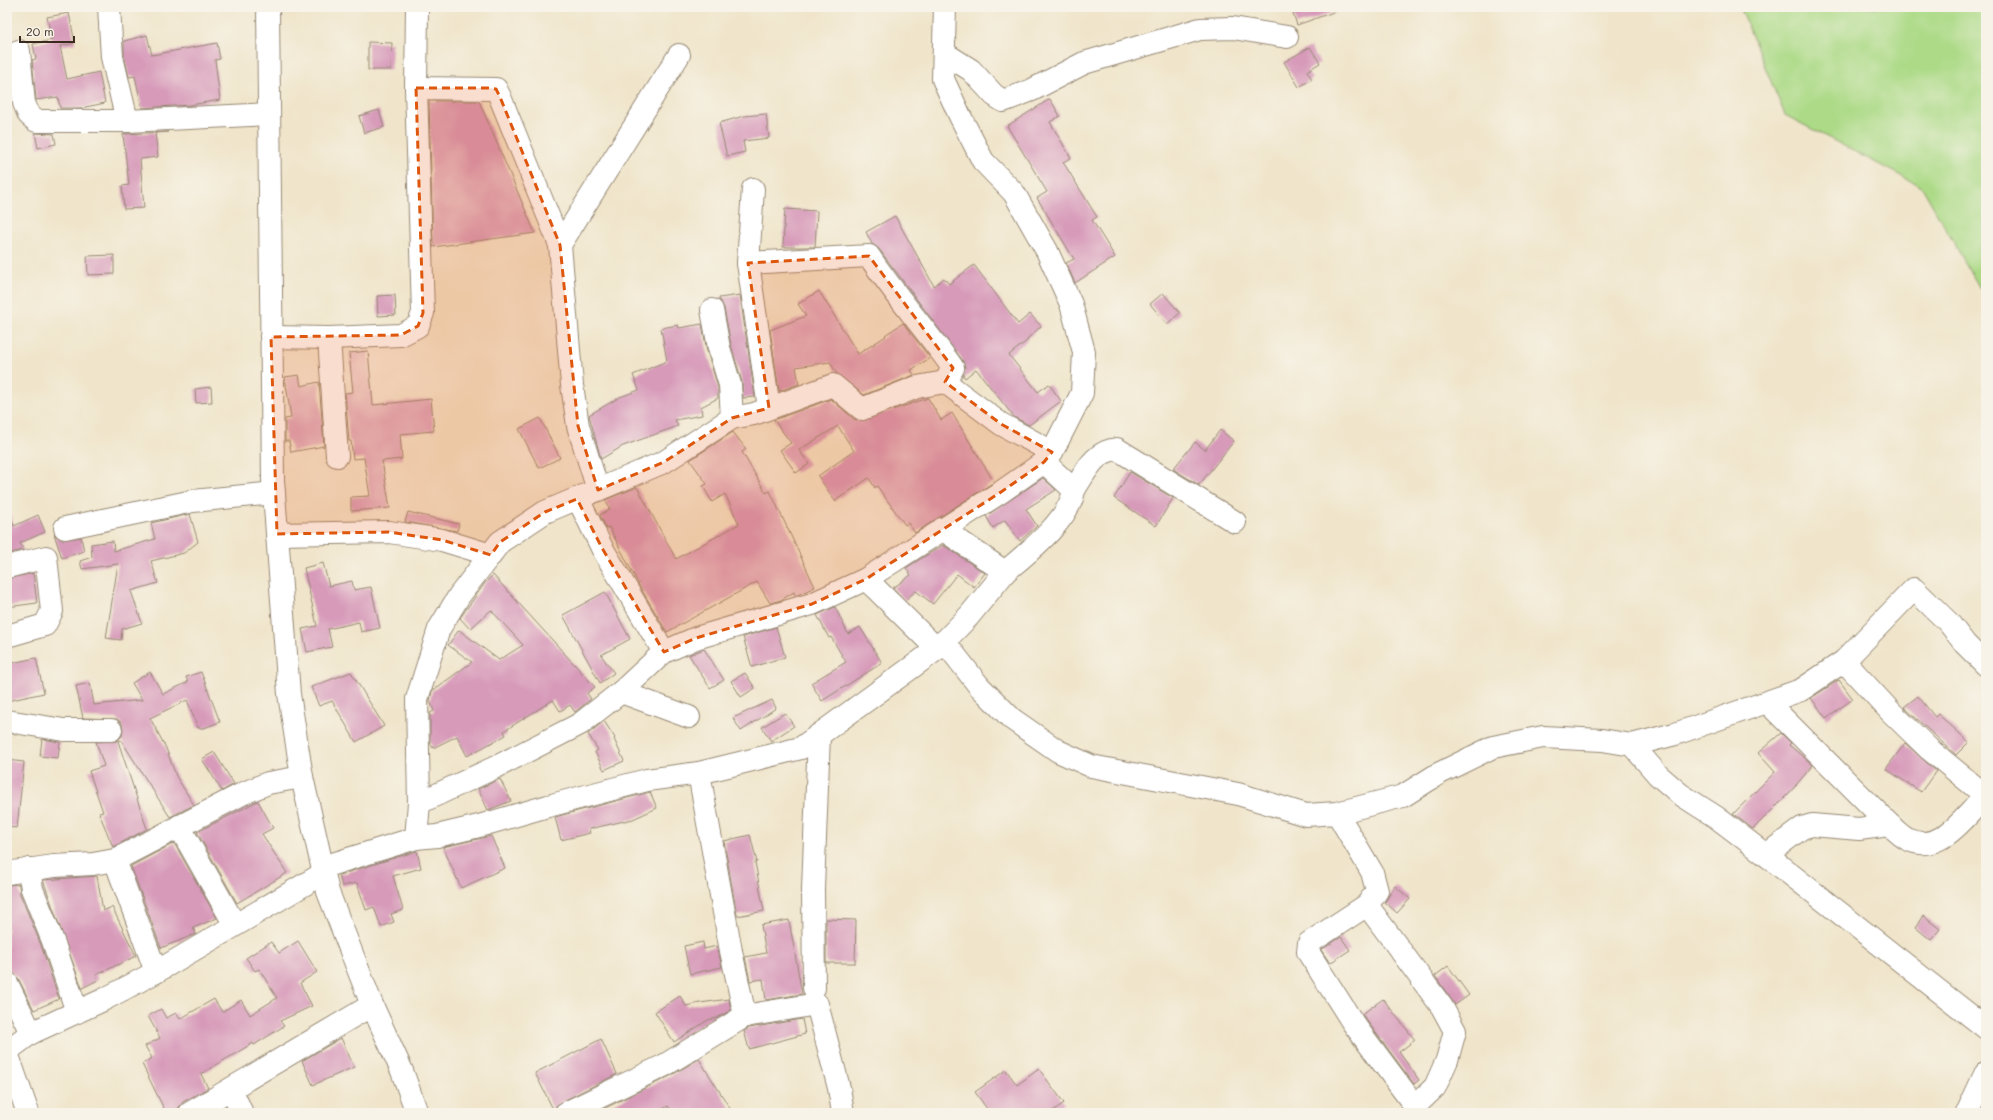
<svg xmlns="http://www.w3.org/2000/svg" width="1993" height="1120" viewBox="0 0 1993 1120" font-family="Mali,sans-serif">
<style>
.green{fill:#acda86;stroke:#748252}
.building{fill:#d79ab9}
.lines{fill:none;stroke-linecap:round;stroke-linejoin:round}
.minor-casing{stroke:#968874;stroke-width:24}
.major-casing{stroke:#968874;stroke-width:24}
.minor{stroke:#fff;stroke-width:22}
.major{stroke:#fff;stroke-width:22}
.marked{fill:#df570d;fill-opacity:0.2;stroke:#df570d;stroke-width:3;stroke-dasharray:8 5;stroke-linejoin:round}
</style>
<rect width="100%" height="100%" fill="#f7f3e8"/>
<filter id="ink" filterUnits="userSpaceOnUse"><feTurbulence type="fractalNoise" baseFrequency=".025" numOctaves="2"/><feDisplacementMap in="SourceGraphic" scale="8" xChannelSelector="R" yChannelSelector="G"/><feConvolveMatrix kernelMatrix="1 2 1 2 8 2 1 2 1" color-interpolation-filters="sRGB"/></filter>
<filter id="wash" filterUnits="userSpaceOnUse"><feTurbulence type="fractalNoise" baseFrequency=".012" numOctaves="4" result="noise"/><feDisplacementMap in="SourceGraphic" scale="16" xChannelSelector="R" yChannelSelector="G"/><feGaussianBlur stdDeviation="0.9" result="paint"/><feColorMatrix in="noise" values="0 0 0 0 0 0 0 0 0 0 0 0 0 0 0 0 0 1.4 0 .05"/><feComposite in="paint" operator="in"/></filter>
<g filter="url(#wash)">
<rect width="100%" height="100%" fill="#f0e5cb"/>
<path class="green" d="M1740,7H1986V299L1922,187L1785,115Z"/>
<g id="blocks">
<g class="building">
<path d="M1291,7H1342V9L1297,25Z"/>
<path d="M69,13L75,43L60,46L67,79L99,72L105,103L81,108H60L58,97L36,100L32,60L36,59L33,44L52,40L47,17Z"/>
<path d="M147,35L152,55L217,43L220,59L215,60L220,100L190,105L142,108L135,76L129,77L124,55V41Z"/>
<path d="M368,42L392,43L391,70H368Z"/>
<path d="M1310,47L1320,63L1307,71L1312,79L1299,87L1284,62Z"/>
<path d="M1050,99L1060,116L1050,122L1071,158L1063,162L1097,217L1092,220L1115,257L1075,283L1066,263L1074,259L1037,198L1047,192L1007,126Z"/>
<path d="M429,101H479L535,233L433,247Z"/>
<path d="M379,110L384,127L364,133L359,116Z"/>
<path d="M766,114L769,138L743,141L745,152L727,156L719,123L744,116Z"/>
<path d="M168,132L155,133L158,157L140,159L144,208L124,209L122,186L129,185L123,134Z"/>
<path d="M35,133L54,134L56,144L38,148Z"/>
<path d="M785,209L817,211L815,247H783Z"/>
<path d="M895,216L934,286L944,278L949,284L974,265L1018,324L1030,314L1041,326L1027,339L1028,340L1009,355L1038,392L1049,384L1061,401L1029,425L1014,417L976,369L965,378L963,375L965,367L963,361L879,249L872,244L866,232Z"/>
<path d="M114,255V274L88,275L87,256Z"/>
<path d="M819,291L858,354L886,336L885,335L903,323L930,358L911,370L914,375L864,395L837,374L830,362L796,367L799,384L779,391L770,330L806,316L798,304Z"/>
<path d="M1163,293L1180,313L1167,324L1150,304Z"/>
<path d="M395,295L396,315L378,316L377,296Z"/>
<path d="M740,295L755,397L743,398L742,382L731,345L724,308L719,298Z"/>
<path d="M702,324L707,351L718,387V398L701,407L702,415L675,420L678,426L623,446L601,459L589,415L620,397L639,390L633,375L667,361L661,328L678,325L679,328Z"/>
<path d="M368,351L373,405L431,399L434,431L400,434L402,459L382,461L390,508L351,511V497L370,496L364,458L353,459L351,441H349L345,393L353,392L349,353Z"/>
<path d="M299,375L301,386L319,382L324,446L291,452L289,441H285V419L291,418L285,377Z"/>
<path d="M211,387L212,402L196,403L195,389Z"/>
<path d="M928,398L941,420L952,413L994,482L915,533L908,523L905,525L877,486L875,488L869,478L835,501L818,476L854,451L838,426L799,450L809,464L796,473L780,450L791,443L774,420L831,399L854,419L860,421Z"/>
<path d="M540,418L560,458L539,468L519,429Z"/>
<path d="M1220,430L1234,441L1199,485L1173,469L1195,442L1205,450Z"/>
<path d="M733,432L746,449L742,452L766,493L770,491L815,587L795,596L794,592L781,600L770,603L757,582L667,632L640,587L609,527L606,528L600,515L610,509L605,500L637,487L676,559L739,524L725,494L712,502L703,486L707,484L690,460Z"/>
<path d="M1130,472L1173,498L1156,526L1114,498Z"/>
<path d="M1043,478L1056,490L1026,509L1037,526L1020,541L1005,520L993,528L986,516Z"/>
<path d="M9,511L14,526L38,515L45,532L20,543L23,550L7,554V512Z"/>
<path d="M408,512L459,524L457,531L405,522Z"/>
<path d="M190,514L198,542L184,553L151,561L158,583L131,591L142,623L122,629L121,640L106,638L118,564L82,569L80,561L92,557L91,544L113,541L114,551L155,539L151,523Z"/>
<path d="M54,534L62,540L81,537L84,551L62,558Z"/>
<path d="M943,545L985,573L974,587L957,574L933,604L916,591L905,600L893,588L911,575L906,568Z"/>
<path d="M323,563L329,586L352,581L354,590L371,587L380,628L361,632L359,622L328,629L332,647L307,652L302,629L317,626L304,568Z"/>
<path d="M33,573L37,603L7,607V579Z"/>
<path d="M493,575L595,687L587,693L591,699L575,712L570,705L560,711L553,700L504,731L506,735L467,756L457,736L433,748L430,743V713L434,711L430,701L432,691L472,662L448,645L459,630L499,660L523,645L491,610L470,629L460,618L485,583Z"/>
<path d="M605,592L630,639L601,655L614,673L600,683L563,615Z"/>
<path d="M835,607L848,634L860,627L882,663L822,701L811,683L846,662L831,637L829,638L817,615Z"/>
<path d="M776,627L785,657L752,667L743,637Z"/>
<path d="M704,649L724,680L710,688L689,655Z"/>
<path d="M36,658L44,693L7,701V664Z"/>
<path d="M150,672L163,694L188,682L186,677L201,672L220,722L204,728H198L187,700L150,718L166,748L176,776L194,805L170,817L121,740L118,741L147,829L113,847L99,813L103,812L89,771L104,766L96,742L117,741L122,736L123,730L122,723L117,719L83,718L76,686L90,683L94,705L142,700L132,683Z"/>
<path d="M351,672L384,726L356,742L332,701L319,706L311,687Z"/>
<path d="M745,673L755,688L741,697L731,681Z"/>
<path d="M1839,680L1853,699L1826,718L1811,698Z"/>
<path d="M1918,696L1935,717L1938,714L1969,742L1956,755L1904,707Z"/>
<path d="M772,700L776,708L741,731L733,718Z"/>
<path d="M785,713L794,726L771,741L762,727Z"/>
<path d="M604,721L615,738L614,739L624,761L604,770L595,752L598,750L588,734Z"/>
<path d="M1781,733L1791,743L1789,745L1813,765L1790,792L1753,829L1733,814L1775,772L1758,753Z"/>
<path d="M42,739L60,742L58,758L40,756Z"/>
<path d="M1905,743L1936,771L1921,792L1886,769Z"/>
<path d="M214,752L234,784L222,791L202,759Z"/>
<path d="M7,760L24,762L17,828L7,827Z"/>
<path d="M500,779L511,801L488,810L478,789Z"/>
<path d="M650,792L657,808L633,819L589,829L590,833L561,840L555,817Z"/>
<path d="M258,801L273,828L262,834L287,873L237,903L197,832Z"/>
<path d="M750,835L757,862H755L764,911L737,916L724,841Z"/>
<path d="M491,836L505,868L461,888L443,847Z"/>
<path d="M174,843L217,918L193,928L196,934L161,948L131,866Z"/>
<path d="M417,851L421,868L393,876L403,910L391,914L394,922L381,927L374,907L366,910L357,883L342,886L339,875Z"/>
<path d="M97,876L103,911L112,907L136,956L96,975L98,980L82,988L43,880Z"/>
<path d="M19,884L20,894L41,945L59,999L34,1010L18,978L10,971L7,965V885Z"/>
<path d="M1395,886L1410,899L1397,913L1385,902Z"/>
<path d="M1923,916L1940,929L1931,940L1915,927Z"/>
<path d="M826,919L856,920L855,963H826Z"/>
<path d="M789,920L802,994L766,1000L763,979L750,981L745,957L766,953L761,925Z"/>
<path d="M1341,937L1350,950L1330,963L1321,950Z"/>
<path d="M298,941L317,972L300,983L312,1006L280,1021L284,1026L254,1045L253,1043L201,1074L208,1088L183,1102L179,1107L178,1113H166L142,1064L152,1058L145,1046L160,1038L148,1016L161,1009L166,1018L176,1013L180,1019L214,999L222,1012L241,1000L250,1015L277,998L259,969L255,971L246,958L271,942L279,953Z"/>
<path d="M703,942L704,949L717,946L722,967L690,974L684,946Z"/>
<path d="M1448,966L1469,995L1455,1005L1435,976Z"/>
<path d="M680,996L686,1006L700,1003L729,999L731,1010L717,1018L708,1020L674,1042L655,1012Z"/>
<path d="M1383,999L1415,1040L1399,1052L1419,1080L1414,1084L1362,1014Z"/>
<path d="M802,1019L805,1034L749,1049L744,1031L749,1028Z"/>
<path d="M341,1038L354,1067L313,1085L302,1061Z"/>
<path d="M601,1039L617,1074L561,1102L556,1106L554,1111L535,1073Z"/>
<path d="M699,1059L733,1113H673L668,1106L656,1113H595L670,1076Z"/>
<path d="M1039,1069L1064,1103L1050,1113H990L975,1092L1006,1070L1017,1085Z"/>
</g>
</g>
</g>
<g filter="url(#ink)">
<use href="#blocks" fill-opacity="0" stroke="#968874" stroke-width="1"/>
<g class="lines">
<defs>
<g id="minor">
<path d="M109,7L112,57L127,121"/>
<path d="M19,51L24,103L29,115L36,121H127L269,114"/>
<path d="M944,53L971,70L994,95L1003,101L1032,90L1084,63L1200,29L1233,28L1287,37"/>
<path d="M416,88L496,89L500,97L560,245"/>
<path d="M753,189L748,263L769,408"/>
<path d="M748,263L869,256C895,295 926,330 953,368L945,382"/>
<path d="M712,310L719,348L730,385L732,418"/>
<path d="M271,337L329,338L401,335L418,326L423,313L416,88L417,7"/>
<path d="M329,338L337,456"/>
<path d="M1052,452L1044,462L1074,490C1086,472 1094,451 1117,449L1235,522"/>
<path d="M598,490L578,426L572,385L560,245L679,55"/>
<path d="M578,499L602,548L664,652"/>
<path d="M65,528L193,501L274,493"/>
<path d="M277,534L389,532L442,540L491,555"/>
<path d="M7,567L46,557L52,611L45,625L7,636"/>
<path d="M1005,572C1027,553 1070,520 1074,490"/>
<path d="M866,579L1001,492L1044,462"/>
<path d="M944,641L979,686L1012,719L1058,751L1091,766L1238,794L1306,815L1337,813L1372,872L1377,891L1367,905"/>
<path d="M1844,661L1890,711L1929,749L1986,796"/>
<path d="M621,692L689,717"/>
<path d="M1767,702L1890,825C1895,830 1901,836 1907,839C1939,856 1966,816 1985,796"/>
<path d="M7,721L64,730H111"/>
<path d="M1632,745L1675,734L1801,690L1844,661L1914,589L1949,623L1965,644L1986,665"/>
<path d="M419,803L498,766L580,724L621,692L664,652L696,638L812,604L866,579L937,649"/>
<path d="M1337,813L1403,796L1438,774L1493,747L1543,737L1602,740L1632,745L1658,775L1680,794L1716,817L1766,855L1986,1028"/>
<path d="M179,826L235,925"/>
<path d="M416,838L437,836L479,826L548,806L647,780L699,773L801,748L937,649L969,616L1005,572L942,529"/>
<path d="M1766,855L1802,828L1812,825L1859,829L1890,825"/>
<path d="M115,860L156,972"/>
<path d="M323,867L416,838L419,803L417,699L439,629L459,596L500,542L545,512L664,462L732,418L754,414L833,385L862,409L917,387L945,382L1001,424L1052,452L1082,393L1084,352L1071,304L1047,251L1014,193L983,161L960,116L943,79L945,7"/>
<path d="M29,869L32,889L53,941L77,1012"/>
<path d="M7,873L54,866L93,864L115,860L244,793L268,783L302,777"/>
<path d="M7,983L31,1033"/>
<path d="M814,988L813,889L819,735"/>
<path d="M745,1016L817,1004L839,1088L843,1113"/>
<path d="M7,1051L31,1033L103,1000L156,972L324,873"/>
<path d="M7,1053L28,1113"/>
<path d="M231,1089L242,1113"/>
<path d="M190,1113L372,1005"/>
<path d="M566,1113L665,1065L745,1016L731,951L699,773"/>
<path d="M1412,1113L1415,1106L1353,1023L1308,952L1309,943L1367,905L1442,1007L1455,1031L1447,1060L1435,1087L1415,1106"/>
<path d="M1967,1113L1986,1072"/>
</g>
<path id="major" d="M268,7L273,480L289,694L302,777L328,892L372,1005L402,1071L417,1113"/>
</defs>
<use href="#minor" class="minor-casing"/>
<use href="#major" class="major-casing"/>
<use href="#minor" class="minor"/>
<use href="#major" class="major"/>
</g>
</g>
<path class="marked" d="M416,88H488L496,89L500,97L560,245L578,426L598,490L664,462L732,418L769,408L748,263L869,256L953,368L945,382L1001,424L1052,452L1044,462L1001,492L866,579L812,604L696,638L664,652L602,548L577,499L545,512L500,542L491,555L442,540L389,532L277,534L271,337L401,335L418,326L423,313Z"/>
<rect width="1993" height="1120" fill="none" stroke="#f7f3e8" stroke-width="24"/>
<path d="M20 36v6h54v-6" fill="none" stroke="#3b2a1e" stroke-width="2"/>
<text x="26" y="36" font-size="12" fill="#3b2a1e" stroke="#f7f3e8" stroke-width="3" paint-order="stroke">20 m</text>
</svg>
